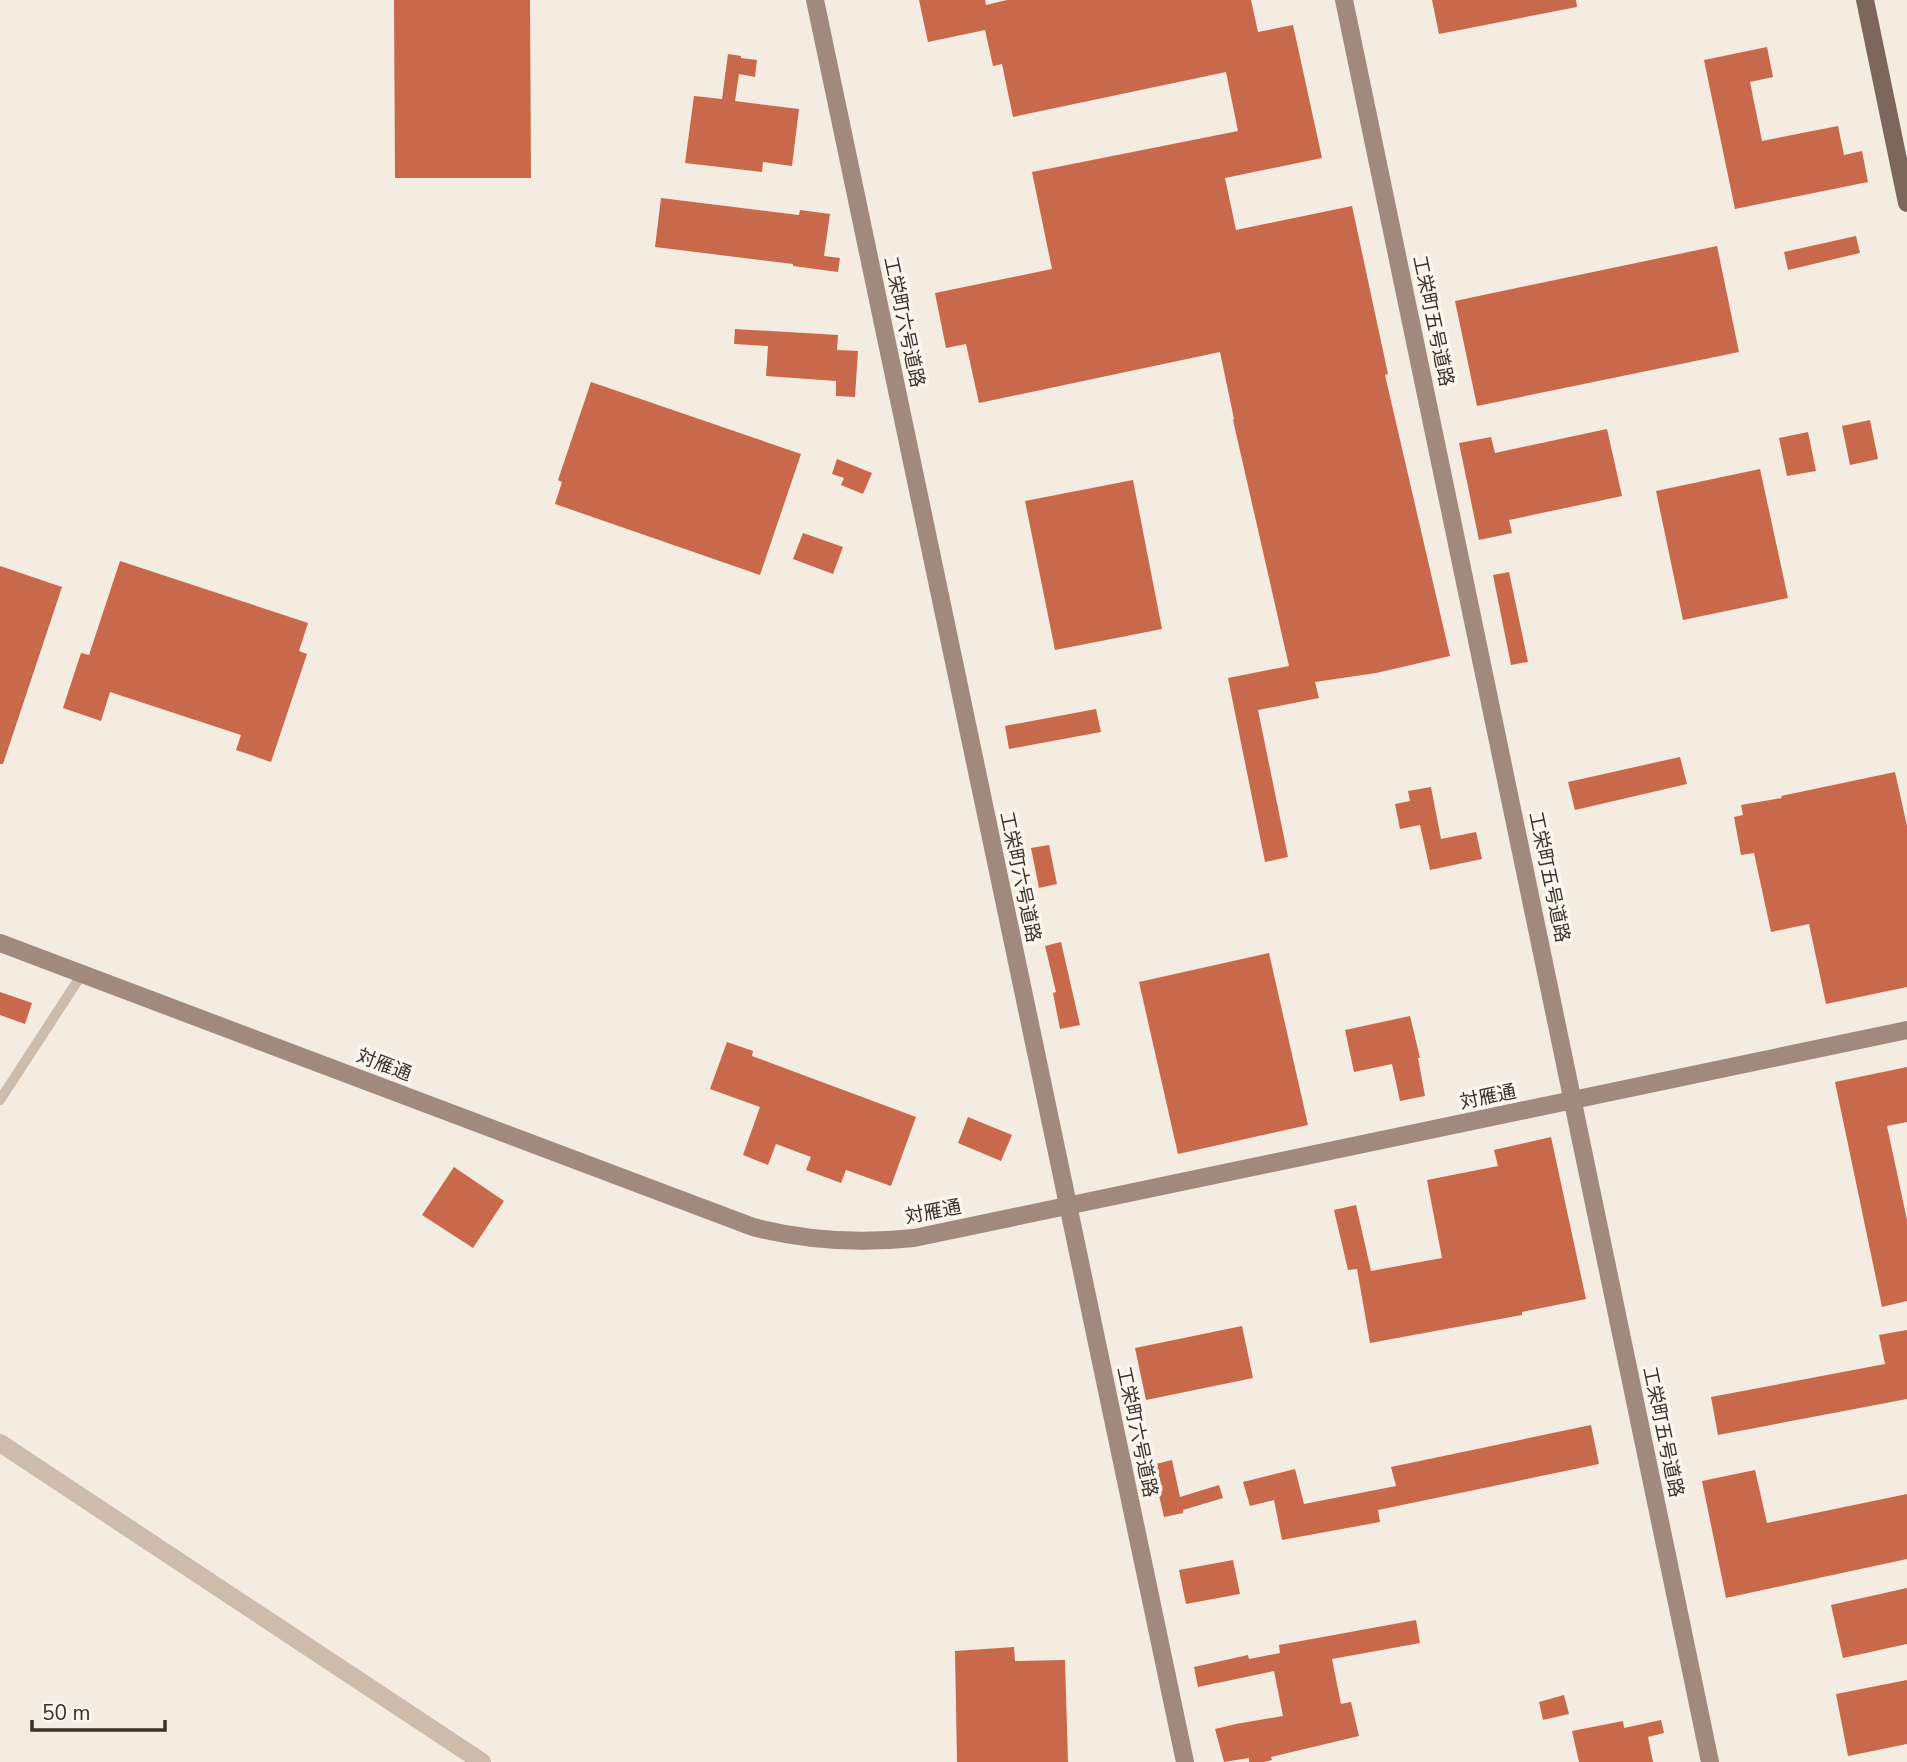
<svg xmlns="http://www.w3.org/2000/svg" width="1907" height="1762" viewBox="0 0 1907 1762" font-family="'Nunito Sans','Noto Sans JP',sans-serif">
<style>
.building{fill:#c8694b}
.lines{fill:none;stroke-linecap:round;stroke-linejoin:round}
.lane{stroke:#cdbbac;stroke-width:10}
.street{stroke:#cdbbac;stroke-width:18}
.secondary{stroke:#a18a7d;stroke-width:18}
.primary{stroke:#7d675c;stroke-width:18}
.labels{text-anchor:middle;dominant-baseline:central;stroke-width:7;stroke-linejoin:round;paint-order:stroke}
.street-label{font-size:19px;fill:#3b302b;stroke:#fbf5ee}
</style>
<rect width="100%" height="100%" fill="#f4ebe1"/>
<g class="building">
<path d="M394,0H530L531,178H395Z"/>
<path d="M919,0H985L986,5L1007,0H1251L1258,32L1293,25L1322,158L1225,178L1236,230L1352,206L1388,374L1385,375L1450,656L1376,673L1315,682L1319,698L1258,710L1288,857L1265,862L1228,678L1289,666L1233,420L1234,419L1220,352L979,403L966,344L946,348L935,293L1052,269L1032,172L1238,131L1226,72L1013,117L1002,64L993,66L985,30L928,42Z"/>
<path d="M1432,0H1576L1577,7L1439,34Z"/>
<path d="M1767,47L1773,77L1750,82L1762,141L1838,126L1844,155L1862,151L1868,182L1735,209L1704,60Z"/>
<path d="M728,54L741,56V58L757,60L755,77L739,74L735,101L799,109L792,166L763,162L762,172L685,163L694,96L722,99Z"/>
<path d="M661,198L799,215L800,210L830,214L824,256L840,258L838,272L793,266V264L655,247Z"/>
<path d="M1856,236L1860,253L1788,270L1784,252Z"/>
<path d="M1717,246L1739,352L1477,406L1455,301Z"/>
<path d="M735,329L838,335L837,350L858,351L855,397L836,396V381L766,376L768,346L734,344Z"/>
<path d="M591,382L801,454L760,575L555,504L562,482L558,480Z"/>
<path d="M1870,420L1878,459L1850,465L1842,426Z"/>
<path d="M1607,429L1622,496L1509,520L1512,533L1479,540L1459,443L1491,437L1495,453Z"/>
<path d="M1808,432L1816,471L1787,476L1779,438Z"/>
<path d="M837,459L872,473L863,494L841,485L844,478L832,474Z"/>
<path d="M1760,469L1788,598L1683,620L1656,491Z"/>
<path d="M1133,480L1162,629L1055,650L1025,501Z"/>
<path d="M803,533L843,547L833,574L793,559Z"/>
<path d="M120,561L308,623L299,651L307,654L271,762L236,750L241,735L110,692L101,721L63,708L81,653L89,655Z"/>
<path d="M0,566L62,587L3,764H0Z"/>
<path d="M1509,572L1528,662L1511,665L1493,575Z"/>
<path d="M1096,709L1101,732L1009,749L1005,726Z"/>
<path d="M1680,757L1687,784L1575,810L1568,782Z"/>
<path d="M1895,772L1907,826V987L1826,1004L1809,924L1771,932L1754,853L1741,855L1734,817L1743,815L1741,805L1782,798L1781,796Z"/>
<path d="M1431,787L1441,839L1476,832L1482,859L1430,870L1420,825L1400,829L1395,804L1410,801L1408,791Z"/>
<path d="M1049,845L1057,884L1039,888L1031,848Z"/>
<path d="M1061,942L1080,1025L1060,1029L1053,993L1056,992L1045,946Z"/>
<path d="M1269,953L1308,1125L1178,1154L1139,982Z"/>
<path d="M0,992L32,1003L25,1024L0,1015Z"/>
<path d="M1410,1016L1420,1058H1418L1425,1096L1400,1101L1392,1064L1354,1072L1345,1030Z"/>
<path d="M727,1042L753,1051L752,1056L916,1117L891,1186L846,1170L841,1183L806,1170L811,1157L776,1144L768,1165L743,1155L760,1107L710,1089Z"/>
<path d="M1907,1067V1122L1887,1126L1907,1220V1301L1882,1307L1835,1082Z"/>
<path d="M968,1117L1012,1135L1001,1161L958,1143Z"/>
<path d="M1551,1137L1586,1299L1522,1312V1315L1370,1343L1357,1269L1348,1270L1334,1210L1356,1205L1371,1271L1442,1258L1427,1180L1498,1166L1494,1150Z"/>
<path d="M454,1167L504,1201L473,1248L422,1215Z"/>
<path d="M1242,1326L1253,1378L1146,1400L1135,1348Z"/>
<path d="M1907,1330V1399L1718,1435L1711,1397L1885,1364L1879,1335Z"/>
<path d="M1591,1425L1599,1464L1378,1510L1380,1522L1282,1540L1274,1500L1250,1506L1243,1482L1295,1469L1304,1504L1396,1486L1391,1467Z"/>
<path d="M1172,1460L1180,1497L1219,1485L1223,1498L1183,1510V1513L1164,1517L1152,1465Z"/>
<path d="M1755,1470L1767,1523L1907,1494V1559L1726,1598L1702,1481Z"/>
<path d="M1233,1560L1240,1594L1186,1604L1179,1570Z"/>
<path d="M1907,1588V1644L1843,1658L1831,1605Z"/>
<path d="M1416,1620L1420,1643L1332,1659L1341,1704L1351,1702L1359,1736L1271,1757L1272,1760L1264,1762H1249V1758L1224,1762L1215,1729L1236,1724L1283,1716L1274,1671L1198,1687L1194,1667L1248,1655L1249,1659L1280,1653L1279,1645Z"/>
<path d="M1014,1647L1015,1661L1065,1660L1068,1762H957L955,1651Z"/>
<path d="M1907,1680V1744L1848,1756L1836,1694Z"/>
<path d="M1564,1695L1569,1714L1543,1720L1539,1702Z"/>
<path d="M1661,1720L1664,1733L1648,1737L1653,1762H1579L1572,1731L1623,1721L1624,1728Z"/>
</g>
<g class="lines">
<path class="lane" d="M0,1100L82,974"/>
<path class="street" d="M0,1443L482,1762"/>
<g class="secondary">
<path d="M815,0L1185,1762"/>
<path d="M1344,0L1710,1762"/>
<path d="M0,943L753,1227C807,1241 858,1244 914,1238L1907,1030"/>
</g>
<path class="primary" d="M1865,0L1907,203"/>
</g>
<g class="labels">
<g class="street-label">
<text transform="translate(1433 321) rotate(78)">工栄町五号道路</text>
<text transform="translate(904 322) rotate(78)">工栄町六号道路</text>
<text transform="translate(1020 877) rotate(78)">工栄町六号道路</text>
<text transform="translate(1549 877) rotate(78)">工栄町五号道路</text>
<text transform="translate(384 1065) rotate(21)">対雁通</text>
<text transform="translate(1488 1097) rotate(-12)">対雁通</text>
<text transform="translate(933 1212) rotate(-11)">対雁通</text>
<text transform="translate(1137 1432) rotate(78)">工栄町六号道路</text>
<text transform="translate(1663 1432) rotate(78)">工栄町五号道路</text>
</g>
</g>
<path d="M32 1720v10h133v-10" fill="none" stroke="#3b302b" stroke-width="3.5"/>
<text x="42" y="1720" font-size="21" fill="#3b302b" stroke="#fbf5ee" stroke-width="5" paint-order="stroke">50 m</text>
</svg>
